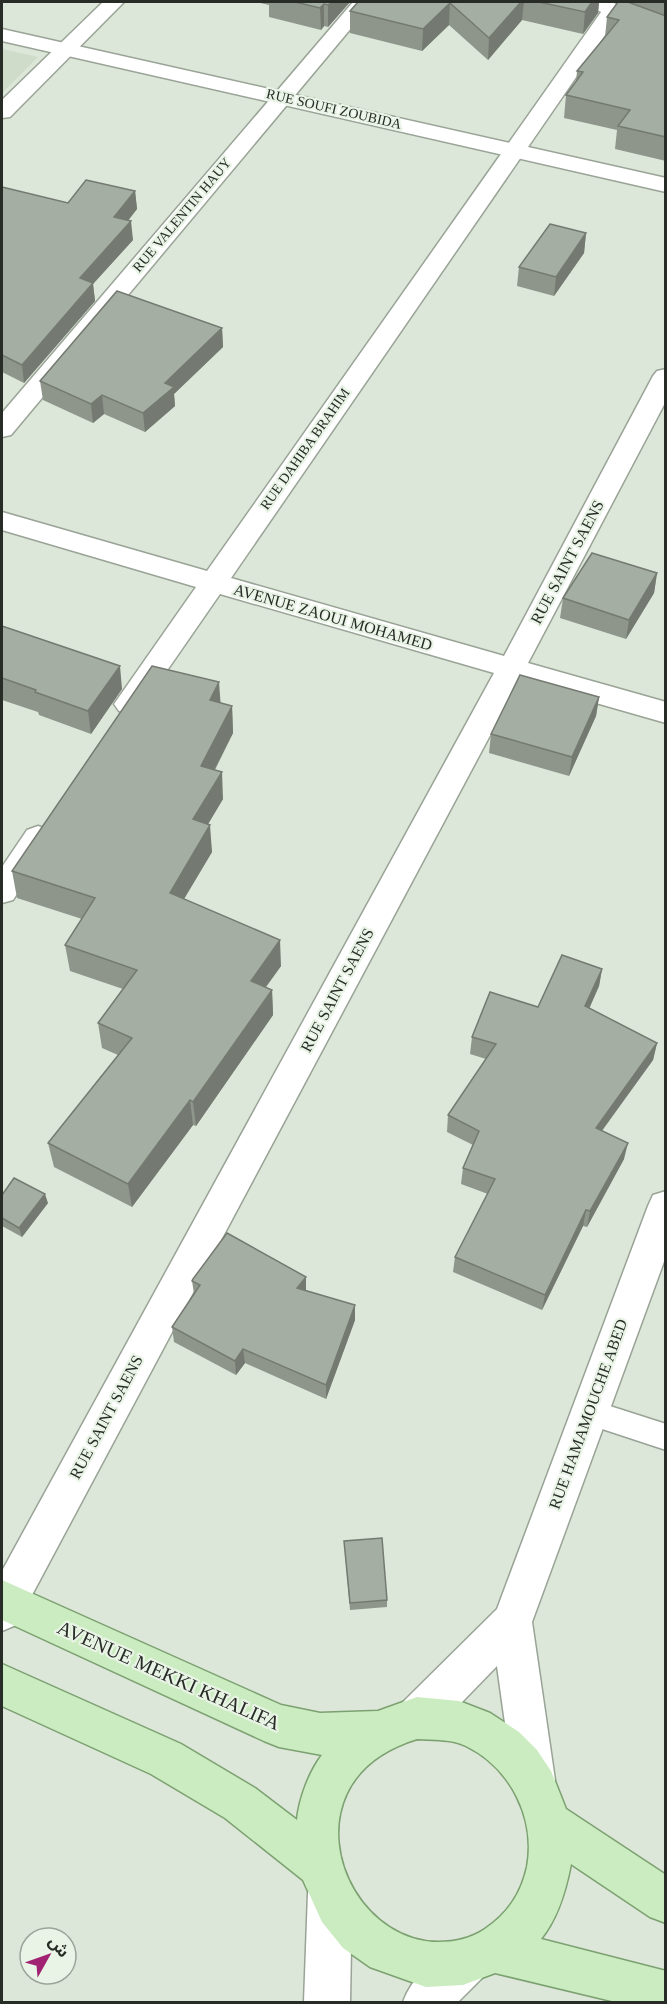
<svg xmlns="http://www.w3.org/2000/svg" width="667" height="2004" viewBox="0 0 667 2004" font-family="'Times New Roman','Noto Sans Arabic',serif">
<style>
.built{fill:#cedcc9}
.lines{fill:none;stroke-linecap:round;stroke-linejoin:round}
.lane-casing{stroke:#99a396;stroke-width:3}
.street-casing{stroke:#99a396;stroke-width:3}
.secondary-casing{stroke:#99a396;stroke-width:3}
.primary-casing{stroke:#7ca170;stroke-width:3}
.lane{fill:#fff;fill-rule:evenodd}
.street{fill:#fff;fill-rule:evenodd}
.secondary{fill:#fff;fill-rule:evenodd}
.primary{fill:#cbecc1;fill-rule:evenodd}
.wall{fill:#8e968b}
.shaded-wall{fill:#747a71}
.building{fill:#a5aea2;stroke:#747a71;stroke-width:1.5}
.labels{text-anchor:middle;dominant-baseline:central;stroke-width:4.5;stroke-linejoin:round;paint-order:stroke}
.far-street-label{font-size:14px;fill:#282c27;stroke:#e9f4e6}
.street-label{font-size:16px;fill:#282c27;stroke:#e9f4e6}
.near-street-label{font-size:20px;fill:#282c27;stroke:#e9f4e6}
</style>
<rect width="100%" height="100%" fill="#dce6d9"/>
<path class="built" d="M2,49L38,57L2,93Z"/>
<g class="lines">
<defs>
<path id="lane" d="M588,1399L666,1424V1450L578,1421L574,1412L578,1403Z"/>
<g id="street">
<path d="M103,2H124L10,117L2,118V100Z"/>
<path d="M353,2H373L11,435L2,437V413Z"/>
<path d="M613,3L620,5L623,9L231,578L504,656L653,376L657,371L666,369V401L528,663L666,702V723L519,681L16,1625L2,1631V1571L494,673L220,594L139,711L129,714L119,711L114,704L119,697L196,587L2,530V512L207,571L606,5Z"/>
<path d="M38,826L49,830L53,838L13,900L2,903V867L27,830Z"/>
</g>
<g id="secondary">
<path d="M583,2H610L666,24V37L586,6Z"/>
<path d="M2,29L666,178V192L2,41Z"/>
<path d="M666,1191V1256L532,1622L555,1780L549,1795L534,1801L519,1795L513,1780L497,1666L432,1733L417,1739L402,1733L396,1718L402,1703L497,1609L648,1206L653,1195Z"/>
<path d="M330,1871L346,1877L352,1893L350,2002H304L308,1893L314,1877Z"/>
<path d="M466,1939L482,1946L489,1962L482,1978L458,2002H403C412,1976 441,1950 466,1939Z"/>
</g>
<path id="primary" d="M2,1580L281,1705L320,1713L378,1711L417,1697L459,1701L490,1713L519,1732L537,1750L551,1771L566,1809L666,1875V1923L650,1917L571,1864C566,1890 558,1918 541,1939L666,1971V2002H616L495,1973L463,1985L426,1987L370,1967L343,1948L322,1922L303,1880L225,1818L151,1774L2,1706V1664L181,1744L255,1788L297,1820C299,1799 309,1772 322,1755L279,1747L264,1741L2,1620ZM417,1739C433,1740 452,1739 466,1746C511,1768 536,1819 527,1867C521,1894 508,1913 485,1929C470,1939 455,1942 438,1942C367,1941 317,1856 347,1793C361,1764 388,1748 417,1739Z"/>
</defs>
<use href="#lane" class="lane-casing"/>
<use href="#street" class="street-casing"/>
<use href="#secondary" class="secondary-casing"/>
<use href="#primary" class="primary-casing"/>
<use href="#lane" class="lane"/>
<use href="#street" class="street"/>
<use href="#secondary" class="secondary"/>
<use href="#primary" class="primary"/>
</g>
<g class="wall">
<path d="M256,2H350L328,27L324,26L321,30L269,17V5Z"/>
<path d="M358,2H599L598,13L583,34L522,20L488,60L449,25L422,51L350,33V11Z"/>
<path d="M615,2H666V161L615,149L617,130L564,118L566,95L576,82L577,71L605,37L607,17L617,3Z"/>
<path d="M2,187L68,203L135,191L137,209L128,221L133,240L93,284L95,301L24,383L2,372Z"/>
<path d="M586,233L584,253L554,296L517,286L519,267Z"/>
<path d="M222,328L223,347L174,394L175,406L145,432L104,414L93,423L43,400L40,381Z"/>
<path d="M657,573L654,593L626,639L560,618L563,598Z"/>
<path d="M2,626L122,689L91,734L39,715L38,712L2,700Z"/>
<path d="M599,697L596,716L569,776L489,753L491,734Z"/>
<path d="M220,703L232,706L233,733L215,770L223,799L208,824L212,852L184,899L281,966L266,987L272,990L273,1015L196,1126L193,1125L132,1207L54,1167L48,1143L118,1055L102,1048L98,1023L123,989L70,971L65,945L82,919L17,898L12,871Z"/>
<path d="M602,969L599,986L589,1008L657,1043L653,1060L602,1131L624,1159L587,1227L583,1226L542,1310L453,1272L455,1257L488,1194L461,1184L463,1168L473,1145L447,1132L448,1115L486,1059L470,1054L472,1037L538,1007Z"/>
<path d="M2,1195L48,1203L22,1237L2,1226Z"/>
<path d="M192,1281L306,1291L355,1305V1320L326,1399L245,1363L236,1375L174,1342L172,1327L194,1294Z"/>
<path d="M344,1541L387,1600V1607L350,1610Z"/>
</g>
<g class="shaded-wall">
<path d="M332,2H350L328,27V5Z"/>
<path d="M521,2H524L522,20L488,60L489,38Z"/>
<path d="M592,2H599L598,13L583,34L585,12Z"/>
<path d="M450,3L449,25L422,51L423,29Z"/>
<path d="M324,4V26L321,30L320,8Z"/>
<path d="M135,191L137,209L116,235L114,217Z"/>
<path d="M131,221L133,240L93,284L95,301L24,383L22,365L80,278Z"/>
<path d="M586,233L584,253L554,296L556,277Z"/>
<path d="M222,328L223,347L174,394L175,406L145,432L143,413L165,383Z"/>
<path d="M102,395L104,414L93,423L91,404Z"/>
<path d="M657,573L654,593L626,639L629,620Z"/>
<path d="M120,666L122,689L91,734L88,711Z"/>
<path d="M219,682L221,709L210,700Z"/>
<path d="M599,697L596,716L569,776L572,757Z"/>
<path d="M232,706L233,733L203,792L201,766Z"/>
<path d="M222,772L223,799L195,846L193,819Z"/>
<path d="M210,825L212,852L172,919L170,893Z"/>
<path d="M280,940L281,966L252,1006L251,981Z"/>
<path d="M602,969L599,986L583,1023L585,1006Z"/>
<path d="M272,990L273,1015L196,1126L193,1102Z"/>
<path d="M657,1043L653,1060L592,1144L596,1128Z"/>
<path d="M190,1100L193,1125L132,1207L128,1184Z"/>
<path d="M628,1143L624,1159L587,1227L590,1211Z"/>
<path d="M45,1194L48,1203L22,1237L19,1228Z"/>
<path d="M586,1210L583,1226L542,1310L545,1295Z"/>
<path d="M306,1277V1291L297,1288Z"/>
<path d="M355,1305V1320L326,1399V1385Z"/>
<path d="M243,1349L245,1363L236,1375L235,1361Z"/>
</g>
<g class="building">
<path d="M295,2H332L328,5L324,4L320,8Z"/>
<path d="M358,2H521L489,38L450,3L423,29L350,11Z"/>
<path d="M539,2H592L585,12Z"/>
<path d="M618,2H628L666,16V137L618,126L630,110L566,95L583,72L577,71L619,20L607,17Z"/>
<path d="M86,180L135,191L114,217L131,221L80,278L93,283L22,365L2,355V187L68,203Z"/>
<path d="M550,224L586,233L556,277L519,267Z"/>
<path d="M117,291L222,328L165,383L174,387L143,413L102,395L91,404L40,381Z"/>
<path d="M592,553L657,573L629,620L563,598Z"/>
<path d="M2,626L120,666L88,711L35,692L36,690L2,678Z"/>
<path d="M152,666L219,682L210,700L232,706L201,766L222,772L193,819L210,825L170,893L280,940L251,981L272,990L193,1102L190,1100L128,1184L48,1143L132,1038L98,1023L137,970L65,945L95,898L12,871Z"/>
<path d="M520,675L599,697L572,757L491,734Z"/>
<path d="M562,955L602,969L585,1006L657,1043L596,1128L628,1143L590,1211L586,1210L545,1295L455,1257L495,1179L463,1168L479,1131L448,1115L496,1044L472,1037L490,992L538,1007Z"/>
<path d="M14,1178L45,1194L19,1228L2,1218V1195Z"/>
<path d="M227,1233L306,1277L297,1288L355,1305L326,1385L243,1349L235,1361L172,1327L200,1285L192,1281L193,1279Z"/>
<path d="M382,1538L387,1600L350,1603L344,1541Z"/>
</g>
<g class="labels">
<g class="far-street-label">
<text transform="translate(334 109) rotate(13)">RUE SOUFI ZOUBIDA</text>
<text transform="translate(182 215) rotate(-50)">RUE VALENTIN HAUY</text>
<text transform="translate(305 449) rotate(-55)">RUE DAHIBA BRAHIM</text>
</g>
<g class="street-label">
<text transform="translate(567 562) rotate(-62)">RUE SAINT SAENS</text>
<text transform="translate(333 617) rotate(16)">AVENUE ZAOUI MOHAMED</text>
<text transform="translate(337 990) rotate(-62)">RUE SAINT SAENS</text>
<text transform="translate(588 1414) rotate(-70)">RUE HAMAMOUCHE ABED</text>
<text transform="translate(106 1417) rotate(-62)">RUE SAINT SAENS</text>
</g>
<g class="near-street-label">
<text transform="translate(169 1675) rotate(24)">AVENUE MEKKI KHALIFA</text>
</g>
</g>
<rect width="667" height="2004" fill="none" stroke="#282c27" stroke-width="6"/>
<g transform="translate(48 1956) rotate(50)"><circle r="28" fill="#e9f4e6" stroke="#9ca49a" stroke-width="1.5"/>
<path d="M0-4.5L10 22L0 15L-10 22Z" fill="#a12273"/>
<text y="-9" font-size="16" font-weight="bold" text-anchor="middle" fill="#282c27">ش</text>
</g>
</svg>
